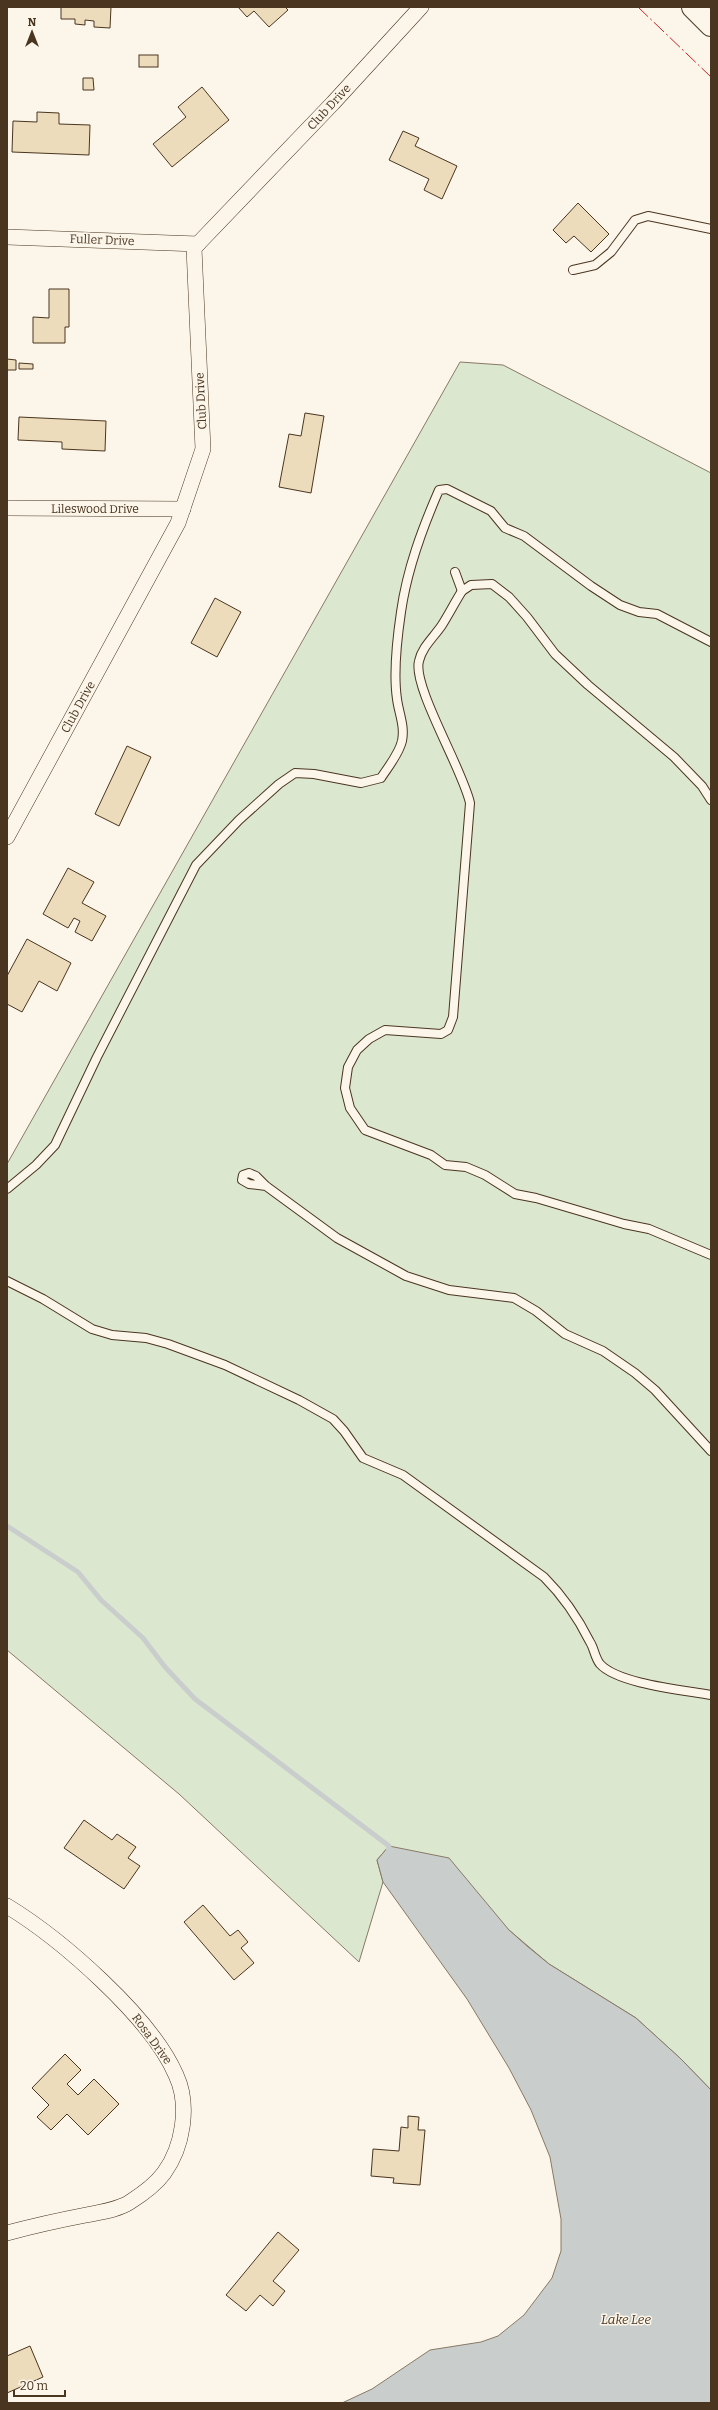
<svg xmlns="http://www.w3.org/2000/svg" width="718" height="2410" viewBox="0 0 718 2410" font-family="Bitter,serif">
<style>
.green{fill:#dce7d0;stroke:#887966}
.water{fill:#c9cecd;stroke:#887966}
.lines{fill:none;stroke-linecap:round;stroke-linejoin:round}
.stream{stroke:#c9cecd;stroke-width:5}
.building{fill:#ecdcbc;stroke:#4a3520}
.service-casing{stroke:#4a3520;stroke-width:10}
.minor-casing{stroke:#4a3520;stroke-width:16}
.trunk-casing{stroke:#4a3520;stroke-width:24}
.service{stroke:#fbf6e9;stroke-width:8}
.minor{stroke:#fbf6e9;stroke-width:15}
.trunk{stroke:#fbf6e9;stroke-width:22}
.power{stroke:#c62828;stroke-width:1;stroke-dasharray:14 3 2 3;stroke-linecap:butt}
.labels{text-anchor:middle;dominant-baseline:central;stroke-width:3;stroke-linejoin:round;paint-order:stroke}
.street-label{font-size:12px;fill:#4a3520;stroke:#fbf6e9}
.water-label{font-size:13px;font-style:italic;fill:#4a3520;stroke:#fbf6e9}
</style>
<rect width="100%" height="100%" fill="#fbf6e9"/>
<path class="green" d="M460,362L503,365L711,473V2090L681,2059L636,2018L549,1964L509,1930L389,1846L377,1860L383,1882L359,1962L179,1794L7,1650V1164Z"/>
<path class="water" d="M389,1846L449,1858L509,1930L527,1946L549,1964L636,2018L681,2059L711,2090V2403H342L372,2389L430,2350L481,2342L498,2336L524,2315L552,2278L561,2251V2219L550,2157L531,2110L509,2068L467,1999L383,1882L377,1860Z"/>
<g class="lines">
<path class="stream" d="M7,1526L78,1572L101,1600L143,1638L165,1667L195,1699L389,1846L388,1852"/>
</g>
<g class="building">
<path d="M61,7H111L110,28L94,27V21L85,20V25L75,24V19H61Z"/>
<path d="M238,7H285L288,10L269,27L254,11L247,17Z"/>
<rect x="139" y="55" width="19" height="12"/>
<path d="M83,78H93L94,90H83Z"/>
<path d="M202,87L229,120L172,167L153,144L186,117L178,107Z"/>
<path d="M37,112L59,113V124L90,125L89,155L12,152L13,121L37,122Z"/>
<path d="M403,131L419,138L415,146L457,166L442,199L424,190L429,179L389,160Z"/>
<path d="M578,203L609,234L591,252L574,236L566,243L553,230Z"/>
<path d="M49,289H69V327H65V343H33V317L49,318Z"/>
<path d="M7,359L16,360V370H7Z"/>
<path d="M19,363L33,364V369H19Z"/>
<path d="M305,413L324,416L311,493L279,487L289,434L301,436Z"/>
<path d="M19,417L106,421L105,451L62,449V442L18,440Z"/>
<path d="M215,598L241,612L217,657L191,643Z"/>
<path d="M127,746L151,757L119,826L95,814Z"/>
<path d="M68,868L94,882L82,903L106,916L92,941L75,932L80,921L74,918L68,928L43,914Z"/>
<path d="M27,939L71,963L57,991L39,981L22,1012L7,1004V976Z"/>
<path d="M84,1820L112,1840L117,1834L136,1847L128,1858L140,1866L124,1889L64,1848Z"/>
<path d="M203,1905L230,1936L238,1930L248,1942L241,1948L254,1963L234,1980L184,1922Z"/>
<path d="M65,2054L81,2070L67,2084L78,2095L94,2079L119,2104L88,2135L67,2114L51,2130L37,2117L49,2105L32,2088Z"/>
<path d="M408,2116L419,2117L418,2130H425L420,2185L393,2183L394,2178L371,2176L373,2149L399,2151L401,2127L408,2128Z"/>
<path d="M278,2232L299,2250L273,2281L285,2291L273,2306L260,2295L246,2311L226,2295Z"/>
<path d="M30,2346L43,2377L7,2393V2356Z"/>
</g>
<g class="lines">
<defs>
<g id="service">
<path d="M573,270L595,265L611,252L635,220L648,216L711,229"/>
<path d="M455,572L462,591L471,585L492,584L509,597L527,617L555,654L588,685L674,757L702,786L711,800"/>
<path d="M462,591C455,602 449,614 442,625C434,637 422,647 419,661C412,686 463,770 470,803L453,1017L448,1030L441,1034L385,1030L369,1039L357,1050L348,1067L345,1088L350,1108L365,1130L431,1155L445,1165L466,1167L485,1175L515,1194L536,1198L624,1224L649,1229L711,1255"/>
<path d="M266,1186L249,1184L242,1180L243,1175L249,1173L256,1176L266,1186L337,1238L406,1276L449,1290L514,1298L536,1311L565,1334L603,1351L635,1373L655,1390L711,1451"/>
<path d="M7,1189L36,1165L55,1145L97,1057L196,865L239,820L279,784L295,773L314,774L361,783L381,778C388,767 399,754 402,741C405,726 399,714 397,699C393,672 397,639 401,612C407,569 422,529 439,490L447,489L491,511L505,528L524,536L591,586L620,605L639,612L657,614L711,642"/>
<path d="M7,1281L43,1299L92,1329L112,1335L146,1338L168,1344L225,1365L299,1400L333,1419L344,1431L363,1458L403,1475L544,1577C563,1596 578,1618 590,1642C594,1648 595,1658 600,1664C618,1684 684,1690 711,1695"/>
</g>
<g id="minor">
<path d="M7,237L198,244"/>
<path d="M7,508L183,509"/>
<path d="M7,837L178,523L203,449L194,248L333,103L421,7"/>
<path d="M7,1906C61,1939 151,2017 176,2075C190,2105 183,2147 164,2173C156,2184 141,2195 130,2202C118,2210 100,2212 86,2215C60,2220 33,2226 7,2233"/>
</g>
<path id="trunk" d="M693,7L711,25"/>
</defs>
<use href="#service" class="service-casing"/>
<use href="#minor" class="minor-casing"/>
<use href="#trunk" class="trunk-casing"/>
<use href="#service" class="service"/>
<use href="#minor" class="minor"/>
<use href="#trunk" class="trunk"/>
<path class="power" d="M638,7L711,77"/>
</g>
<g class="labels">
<g class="street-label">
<text transform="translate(329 107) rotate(-47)">Club Drive</text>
<text transform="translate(102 240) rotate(2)">Fuller Drive</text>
<text transform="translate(201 401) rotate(-93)">Club Drive</text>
<text x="95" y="509">Lileswood Drive</text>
<text transform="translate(78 707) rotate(-61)">Club Drive</text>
<text transform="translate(152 2039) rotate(54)">Rosa Drive</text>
</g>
<g class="water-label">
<text x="626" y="2319">Lake Lee</text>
</g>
</g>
<rect width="718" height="2410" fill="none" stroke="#4a3520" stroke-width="16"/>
<g transform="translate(32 32)" stroke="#fbf6e9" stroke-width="3" paint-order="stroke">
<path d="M0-3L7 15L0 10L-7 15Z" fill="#4a3520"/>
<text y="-6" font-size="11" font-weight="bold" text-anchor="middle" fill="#4a3520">N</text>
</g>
<path d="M14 2390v6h51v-6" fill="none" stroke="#4a3520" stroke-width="2"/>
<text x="20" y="2390" font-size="12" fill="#4a3520" stroke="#fbf6e9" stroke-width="3" paint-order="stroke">20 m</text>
</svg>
